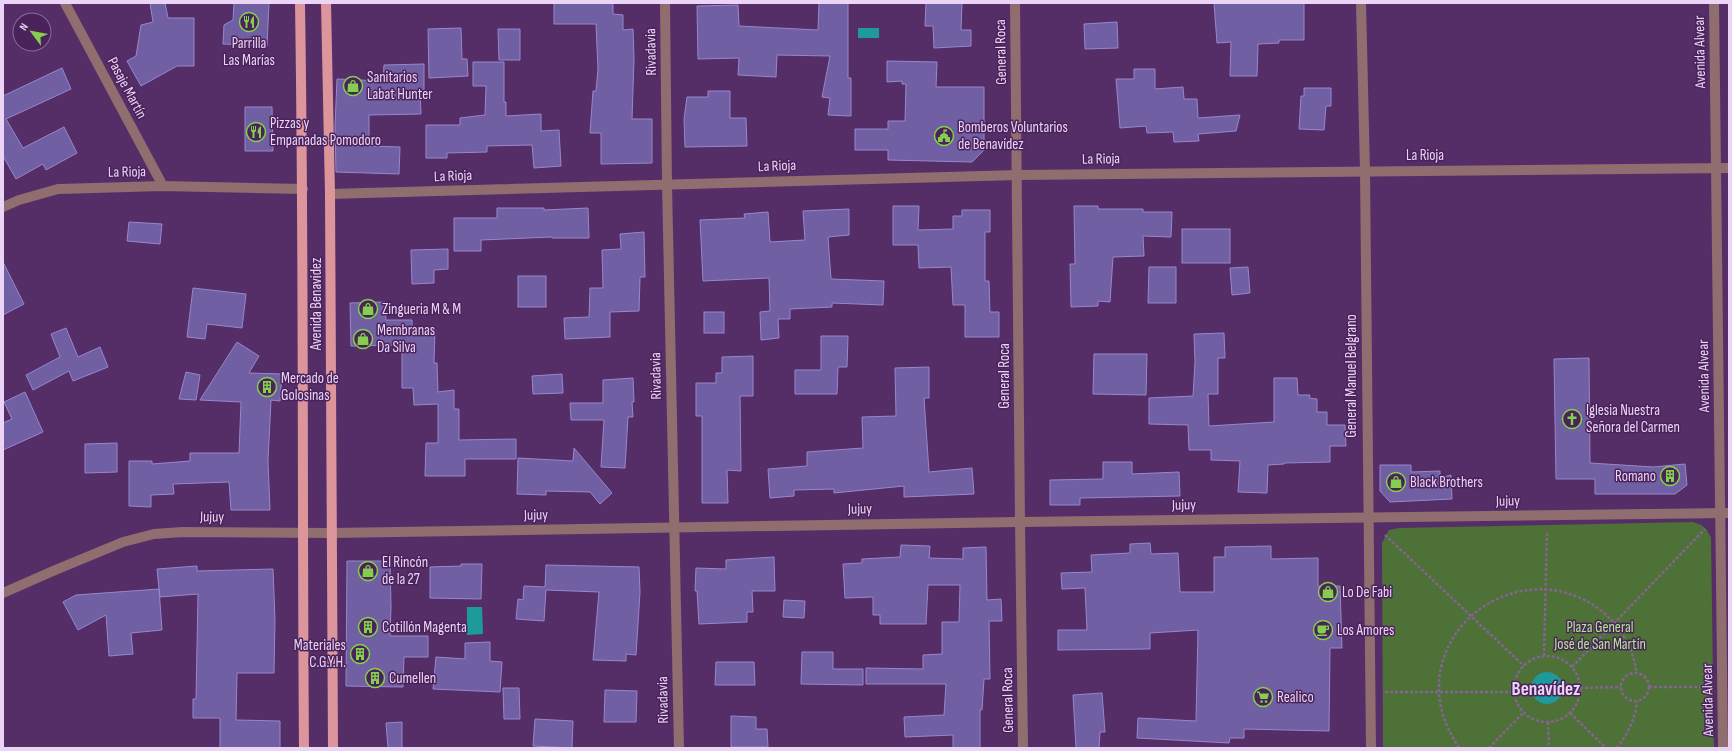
<svg xmlns="http://www.w3.org/2000/svg" width="1732" height="751" viewBox="0 0 1732 751" font-family="'Sofia Sans Condensed',sans-serif">
<style>
.green{fill:#4d7136}
.water{fill:#1d9a99}
.building{fill:#705fa2;stroke:#9887cd}
.lines{fill:none;stroke-linecap:round;stroke-linejoin:round}
.path{stroke:#856394;stroke-width:2.5;stroke-dasharray:3 2;stroke-linecap:butt}
.minor{stroke:#906d6f;stroke-width:10}
.major{stroke:#dc969b;stroke-width:10}
.labels{text-anchor:middle;dominant-baseline:central;stroke-width:3;stroke-linejoin:round;paint-order:stroke}
.poi-label{font-size:15px;fill:#ebd4f6;stroke:#4a235b;text-anchor:start}
.street-label{font-size:15px;fill:#ebd4f6;stroke:#4a235b}
.park-label{font-size:15px;fill:#b1e990;stroke:#4a235b}
.district-label{font-size:19px;font-weight:bold;fill:#ebd4f6;stroke:#4a235b}
</style>
<rect width="100%" height="100%" fill="#552e67"/>
<path class="green" d="M1693,522C1703,525 1707,528 1711,538L1714,748H1383L1382,543L1389,530L1399,528Z"/>
<g class="water">
<rect x="858" y="28" width="21" height="10"/>
<path d="M467,607H482L483,634L467,635Z"/>
<circle cx="1547" cy="688" r="16"/>
</g>
<g class="building">
<path d="M150,3H165L168,18H194V66H177L141,86L127,61L136,56L141,25L153,22Z"/>
<path d="M234,3H269L267,46L223,44L224,25L233,20Z"/>
<path d="M554,3H613V14L623,15V30L633,29L634,59L632,119H652V163L601,164V133H590L593,91H596L598,69L596,24H554Z"/>
<path d="M819,3H848V78H851V116L828,115L830,98L822,97L830,56L777,55L776,77L738,75L739,58L698,59L697,6L738,5L739,26L818,30Z"/>
<path d="M926,3H962L961,30H971V46L934,48L933,26H925Z"/>
<path d="M1214,3H1304V40H1279V43L1258,44L1257,76H1230L1231,42L1217,43Z"/>
<path d="M1117,22L1118,48L1085,49L1084,24Z"/>
<path d="M461,28L462,59H467L468,76L429,78L428,29Z"/>
<path d="M498,29H520V60H499Z"/>
<path d="M887,61L937,62L936,87H984V150L972,162L888,160V150H855V129H888V121H905L906,84H902V81L887,82Z"/>
<path d="M473,62H504V102H506V116L541,114V131L559,130L561,166L534,168L532,145L487,146V152L447,153V158H426V125H460V118L485,115L486,86H473Z"/>
<path d="M424,64V91H420L421,114L369,115V146L400,147L399,174L336,172L335,126L337,79L383,81L384,65Z"/>
<path d="M62,68L71,89L6,119L23,148L64,127L77,153L46,170L43,164L16,179L3,156V96Z"/>
<path d="M1134,69H1155V89L1183,87L1184,99H1197L1198,118L1240,115L1236,131L1198,134L1199,141L1174,142L1173,132L1147,133L1146,126L1120,128L1116,79H1134Z"/>
<path d="M1304,88H1331V106H1326L1324,130L1299,129L1301,96H1304Z"/>
<path d="M708,91H730V118H746L747,146L685,147L684,119L687,97H708Z"/>
<path d="M245,107H272L273,151H245Z"/>
<path d="M893,206H919L918,230L953,229V216H962V210H990V232H985V281H989L990,312H999V337H965V305H953L951,267L919,268L918,245H893Z"/>
<path d="M1074,206H1098V209H1143V212H1172L1171,237L1143,236L1144,256L1113,257L1110,302L1098,301V306L1071,307L1070,264H1075Z"/>
<path d="M497,208H544V210L588,208L589,238H552V237L481,240V251H454V218H497Z"/>
<path d="M849,209V235L828,237L831,279L884,281L883,305L832,303V307L790,309V319H778L779,338L761,340L760,312L770,311L769,278L703,281L700,220L745,218L744,214L768,212L770,242L805,240L803,211Z"/>
<path d="M129,222L162,224L160,244L127,241Z"/>
<rect x="1182" y="229" width="48" height="34"/>
<path d="M644,232L645,277H640L639,311L610,312V337L565,339L564,318L589,317L590,288H603L602,250L621,249L620,234Z"/>
<path d="M448,249V269L434,270V283L412,284L411,250Z"/>
<path d="M3,262L24,304L3,315Z"/>
<path d="M1149,267H1176V303H1148Z"/>
<path d="M1248,267L1250,293L1232,295L1230,268Z"/>
<rect x="518" y="276" width="28" height="31"/>
<path d="M193,288L246,294L242,328L207,324L205,339L187,337Z"/>
<path d="M385,302L386,320H412V329H435L434,363H437L438,392L454,390V409H459V440L516,439V459H465V476H425L426,443H438V404L414,405L413,388H402V345L351,346L350,303Z"/>
<rect x="704" y="312" width="20" height="21"/>
<path d="M66,328L78,357L100,347L108,367L73,381L69,371L33,390L26,375L60,357L51,334Z"/>
<path d="M1224,333L1225,358H1218V394H1208L1209,426L1274,422V378H1297L1298,395H1310L1309,398L1317,399V412H1327V425H1345L1346,446H1330V462L1284,463V464L1268,465L1267,493L1238,492L1240,461L1211,460V450H1189L1188,425L1149,424V398L1193,396L1195,362L1194,334Z"/>
<path d="M821,336H848L847,367H838L837,394H795V370H821Z"/>
<path d="M237,342L259,356L249,373L282,374L280,401L271,400L268,461L270,510H231L229,482L173,484L174,494L151,495V507L129,506V461H152V464L190,461V453H239L241,402L200,400Z"/>
<path d="M1094,354H1147L1146,395L1093,394Z"/>
<path d="M753,356V396H740L741,471L727,470L728,503H702V416H696V383H716V373H722V357Z"/>
<path d="M1589,358L1590,463L1653,467L1685,464L1687,485L1675,494H1595V479H1556L1554,359Z"/>
<path d="M929,367V398H924L929,472L972,468L974,494L904,497V486L834,493V489L794,490V496L770,498L768,469L807,466V452L863,448L862,417L896,416L895,368Z"/>
<path d="M186,372L200,375L196,400L179,399Z"/>
<path d="M562,374L563,393L533,394L532,376Z"/>
<path d="M633,378L634,402H632L633,417H628L625,468L601,467L604,420H571L570,403H603V380Z"/>
<path d="M25,392L43,432L3,450V423L12,419L4,402Z"/>
<path d="M117,443V472L85,473V444Z"/>
<path d="M574,448L612,493L600,504L590,492L546,491V495L517,494L518,458L573,461Z"/>
<path d="M1103,462H1132V474L1179,472L1180,496L1080,498V505H1050V480L1103,479Z"/>
<path d="M1380,465H1411V472L1440,471V478L1451,475L1452,499L1390,502L1380,491Z"/>
<path d="M1150,543L1151,554L1178,553L1180,592H1214V557H1225V547L1271,546V559L1318,558V586H1340L1342,648H1330L1329,731L1244,729V738H1230L1229,743L1137,738L1138,718L1196,721L1198,630L1150,633V649L1058,650V630H1087L1085,588L1062,589L1061,573L1092,572L1091,555L1130,553V544Z"/>
<path d="M901,545L930,546L929,558L963,559V548L986,547L987,600L1001,599L1002,621H989L990,679H984L982,710H980V748H953V735L905,737L904,717L944,715L946,684H866V668L923,669V655L942,654V622H959L960,585H928L926,624H880V615H873V597L845,598L843,564L862,563V559L900,557Z"/>
<path d="M774,557L775,591H752L753,612H747V622L699,624L697,591H695L696,568L726,569V560Z"/>
<path d="M347,561H390L391,607L390,636H428V657H404L403,687L346,686Z"/>
<path d="M461,564H482L481,599L430,598V567L461,566Z"/>
<path d="M546,565L639,567L640,592L636,655L626,654V661L593,660L599,592L546,590L544,621L516,619L518,599L523,600L524,586L545,587Z"/>
<path d="M197,566V571L273,569L275,620L274,673H237L236,720L280,721V748H220V718H193V699H196L198,594L160,597L159,589L162,630L131,633L133,654L109,656L106,615L78,630L63,602L76,595L159,589L157,569Z"/>
<path d="M784,600L805,601L804,618L783,617Z"/>
<path d="M490,642V661L502,662L500,692L433,689L436,657L465,659V643Z"/>
<path d="M802,652H833V669H863V685L801,684Z"/>
<path d="M716,662H754L755,685H715Z"/>
<path d="M503,688H519L520,719H504Z"/>
<path d="M605,690L637,691L636,722H604Z"/>
<path d="M1102,693L1105,732H1100L1099,748H1076L1073,695Z"/>
<path d="M731,716L756,717V729H767L768,747H731Z"/>
<path d="M535,719L573,721L572,748L533,746Z"/>
<path d="M402,722V748H388L386,723Z"/>
</g>
<g class="lines">
<g class="path">
<path d="M1385,535L1524,666"/>
<path d="M1544,656L1547,531"/>
<circle cx="1547" cy="689" r="33"/>
<path d="M1572,667L1705,529"/>
<circle cx="1635" cy="687" r="14"/>
<path d="M1649,687H1709"/>
<path d="M1580,688L1621,687"/>
<path d="M1385,692H1515"/>
<path d="M1570,713L1606,748"/>
<path d="M1548,722L1549,748"/>
<path d="M1459,748C1448,730 1440,713 1439,692C1436,622 1508,572 1573,595C1590,601 1607,613 1618,628C1627,640 1636,658 1636,673"/>
<path d="M1489,748L1524,712"/>
<path d="M1617,748C1627,735 1636,718 1637,701"/>
</g>
<g class="minor">
<path d="M65,3L163,186"/>
<path d="M665,3L667,184L679,748"/>
<path d="M1015,3L1020,522L1023,748"/>
<path d="M1361,3L1365,171L1371,748"/>
<path d="M1714,3L1723,748"/>
<path d="M330,194L1018,175L1729,168"/>
<path d="M3,207L19,200L58,189L163,186L303,189"/>
<path d="M3,593L53,571L123,542L154,534L183,532L332,533L1020,522L1729,513"/>
</g>
<g class="major">
<path d="M300,3C304,251 302,500 304,748"/>
<path d="M326,3L330,194L333,748"/>
</g>
</g>
<defs>
<symbol id="restaurant-ring" viewBox="-11 -11 22 22"><circle r="9.5" fill="#4a235b" stroke="#84cf4d" stroke-width="1.5"/><path d="M-5-6h1v4h1v-4h1v4h1v-4h1v5L-1.5 .5V6h-2V.5L-5-1ZM5-6V6H3V1.5H1.5Q1.5-4 5-6Z" fill="#84cf4d"/></symbol>
<symbol id="shop-ring" viewBox="-11 -11 22 22"><circle r="9.5" fill="#4a235b" stroke="#84cf4d" stroke-width="1.5"/><path d="M-5-2.5h2.3a2.7 3.5 0 0 1 5.4 0H5L5.5 6h-11ZM-1.5-2.5h3a1.5 2.3 0 0 0-3 0Z" fill="#84cf4d"/></symbol>
<symbol id="civic-ring" viewBox="-11 -11 22 22"><circle r="9.5" fill="#4a235b" stroke="#84cf4d" stroke-width="1.5"/><path d="M-.6-6.5H3V-4.5H.6V-3L4-1V1h2V6H-6V1h2V-1L-.6-3ZM-1.2 2.5V6h2.4V2.5Z" fill="#84cf4d"/></symbol>
<symbol id="building-ring" viewBox="-11 -11 22 22"><circle r="9.5" fill="#4a235b" stroke="#84cf4d" stroke-width="1.5"/><path d="M-4-6H4V6H1V3H-1V6H-4ZM-2.5-4.3h1.7v1.8h-1.7ZM.8-4.3h1.7v1.8H.8ZM-2.5-1h1.7V.8h-1.7ZM.8-1h1.7V.8H.8Z" fill="#84cf4d"/></symbol>
<symbol id="church-ring" viewBox="-11 -11 22 22"><circle r="9.5" fill="#4a235b" stroke="#84cf4d" stroke-width="1.5"/><path d="M-1.2-6h2.4v3.5h3.3v2.4h-3.3V6h-2.4V-.1h-3.3v-2.4h3.3Z" fill="#84cf4d"/></symbol>
<symbol id="cafe-ring" viewBox="-11 -11 22 22"><circle r="9.5" fill="#4a235b" stroke="#84cf4d" stroke-width="1.5"/><path d="M-5.5-4.5H6V0H3Q3 3.5 0 3.5H-2.5Q-5.5 3.5-5.5 0ZM3-3.2v2h1.7v-2ZM-6 4.5H4V6H-6Z" fill="#84cf4d"/></symbol>
<symbol id="supermarket-ring" viewBox="-11 -11 22 22"><circle r="9.5" fill="#4a235b" stroke="#84cf4d" stroke-width="1.5"/><path d="M-6-5.5h2.5l.6 2H6L4.5 2H-2.5L-4.4-4H-6ZM-1.5 3.2a1.3 1.3 0 1 0 .1 0ZM3 3.2a1.3 1.3 0 1 0 .1 0Z" fill="#84cf4d"/></symbol>
</defs>
<g fill-rule="evenodd">
<use href="#restaurant-ring" x="238" y="11" width="22" height="22"/>
<use href="#shop-ring" x="342" y="75" width="22" height="22"/>
<use href="#restaurant-ring" x="245" y="121" width="22" height="22"/>
<use href="#civic-ring" x="933" y="125" width="22" height="22"/>
<use href="#shop-ring" x="357" y="298" width="22" height="22"/>
<use href="#shop-ring" x="352" y="328" width="22" height="22"/>
<use href="#building-ring" x="256" y="376" width="22" height="22"/>
<use href="#church-ring" x="1561" y="408" width="22" height="22"/>
<use href="#building-ring" x="1659" y="465" width="22" height="22"/>
<use href="#shop-ring" x="1385" y="471" width="22" height="22"/>
<use href="#shop-ring" x="357" y="560" width="22" height="22"/>
<use href="#shop-ring" x="1317" y="581" width="22" height="22"/>
<use href="#building-ring" x="357" y="616" width="22" height="22"/>
<use href="#cafe-ring" x="1312" y="619" width="22" height="22"/>
<use href="#building-ring" x="349" y="643" width="22" height="22"/>
<use href="#building-ring" x="364" y="667" width="22" height="22"/>
<use href="#supermarket-ring" x="1252" y="686" width="22" height="22"/>
</g>
<g class="labels">
<g class="poi-label">
<text x="249" y="43" text-anchor="middle">Parrilla<tspan x="249" dy="17">Las Marías</tspan></text>
<text x="367" y="77">Sanitarios<tspan x="367" dy="17">Labat Hunter</tspan></text>
<text x="270" y="123">Pizzas y<tspan x="270" dy="17">Empanadas Pomodoro</tspan></text>
<text x="958" y="127">Bomberos Voluntarios<tspan x="958" dy="17">de Benavídez</tspan></text>
<text x="382" y="309">Zingueria M &amp; M</text>
<text x="377" y="330">Membranas<tspan x="377" dy="17">Da Silva</tspan></text>
<text x="281" y="378">Mercado de<tspan x="281" dy="17">Golosinas</tspan></text>
<text x="1586" y="410">Iglesia Nuestra<tspan x="1586" dy="17">Señora del Carmen</tspan></text>
<text x="1656" y="476" text-anchor="end">Romano</text>
<text x="1410" y="482">Black Brothers</text>
<text x="382" y="562">El Rincón<tspan x="382" dy="17">de la 27</tspan></text>
<text x="1342" y="592">Lo De Fabi</text>
<text x="382" y="627">Cotillón Magenta</text>
<text x="1337" y="630">Los Amores</text>
<text x="346" y="645" text-anchor="end">Materiales<tspan x="346" dy="17">C.G.Y.H.</tspan></text>
<text x="389" y="678">Cumellen</text>
<text x="1277" y="697">Realico</text>
</g>
<g class="street-label">
<text transform="translate(651 52) rotate(-91)">Rivadavia</text>
<text transform="translate(1001 52) rotate(-91)">General Roca</text>
<text transform="translate(1700 52) rotate(-91)">Avenida Alvear</text>
<text transform="translate(127 88) rotate(62)">Pasaje Martín</text>
<text x="1425" y="155">La Rioja</text>
<text transform="translate(1101 159) rotate(-1)">La Rioja</text>
<text transform="translate(777 166) rotate(-2)">La Rioja</text>
<text transform="translate(127 172) rotate(-1)">La Rioja</text>
<text transform="translate(453 176) rotate(-2)">La Rioja</text>
<text transform="translate(316 304) rotate(-90)">Avenida Benavídez</text>
<text transform="translate(656 376) rotate(-91)">Rivadavia</text>
<text transform="translate(1004 376) rotate(-90)">General Roca</text>
<text transform="translate(1351 376) rotate(-90)">General Manuel Belgrano</text>
<text transform="translate(1704 376) rotate(-91)">Avenida Alvear</text>
<text transform="translate(1508 501) rotate(-1)">Jujuy</text>
<text transform="translate(1184 505) rotate(-1)">Jujuy</text>
<text transform="translate(860 509) rotate(-1)">Jujuy</text>
<text transform="translate(536 515) rotate(-1)">Jujuy</text>
<text transform="translate(212 517) rotate(1)">Jujuy</text>
<text transform="translate(663 700) rotate(-91)">Rivadavia</text>
<text transform="translate(1008 700) rotate(-91)">General Roca</text>
<text transform="translate(1708 700) rotate(-91)">Avenida Alvear</text>
</g>
<g class="park-label">
<text x="1600" y="627">Plaza General<tspan x="1600" dy="17">José de San Martín</tspan></text>
</g>
<g class="district-label">
<text x="1546" y="689">Benavídez</text>
</g>
</g>
<rect width="1732" height="751" fill="none" stroke="#ebd4f6" stroke-width="8"/>
<g transform="translate(32 32) rotate(302)"><circle r="19" fill="#4a235b" stroke="#8a6a99"/>
<path d="M0-3L7 15L0 10L-7 15Z" fill="#84cf4d"/>
<text y="-6" font-size="11" font-weight="bold" text-anchor="middle" fill="#ebd4f6">N</text>
</g>
</svg>
